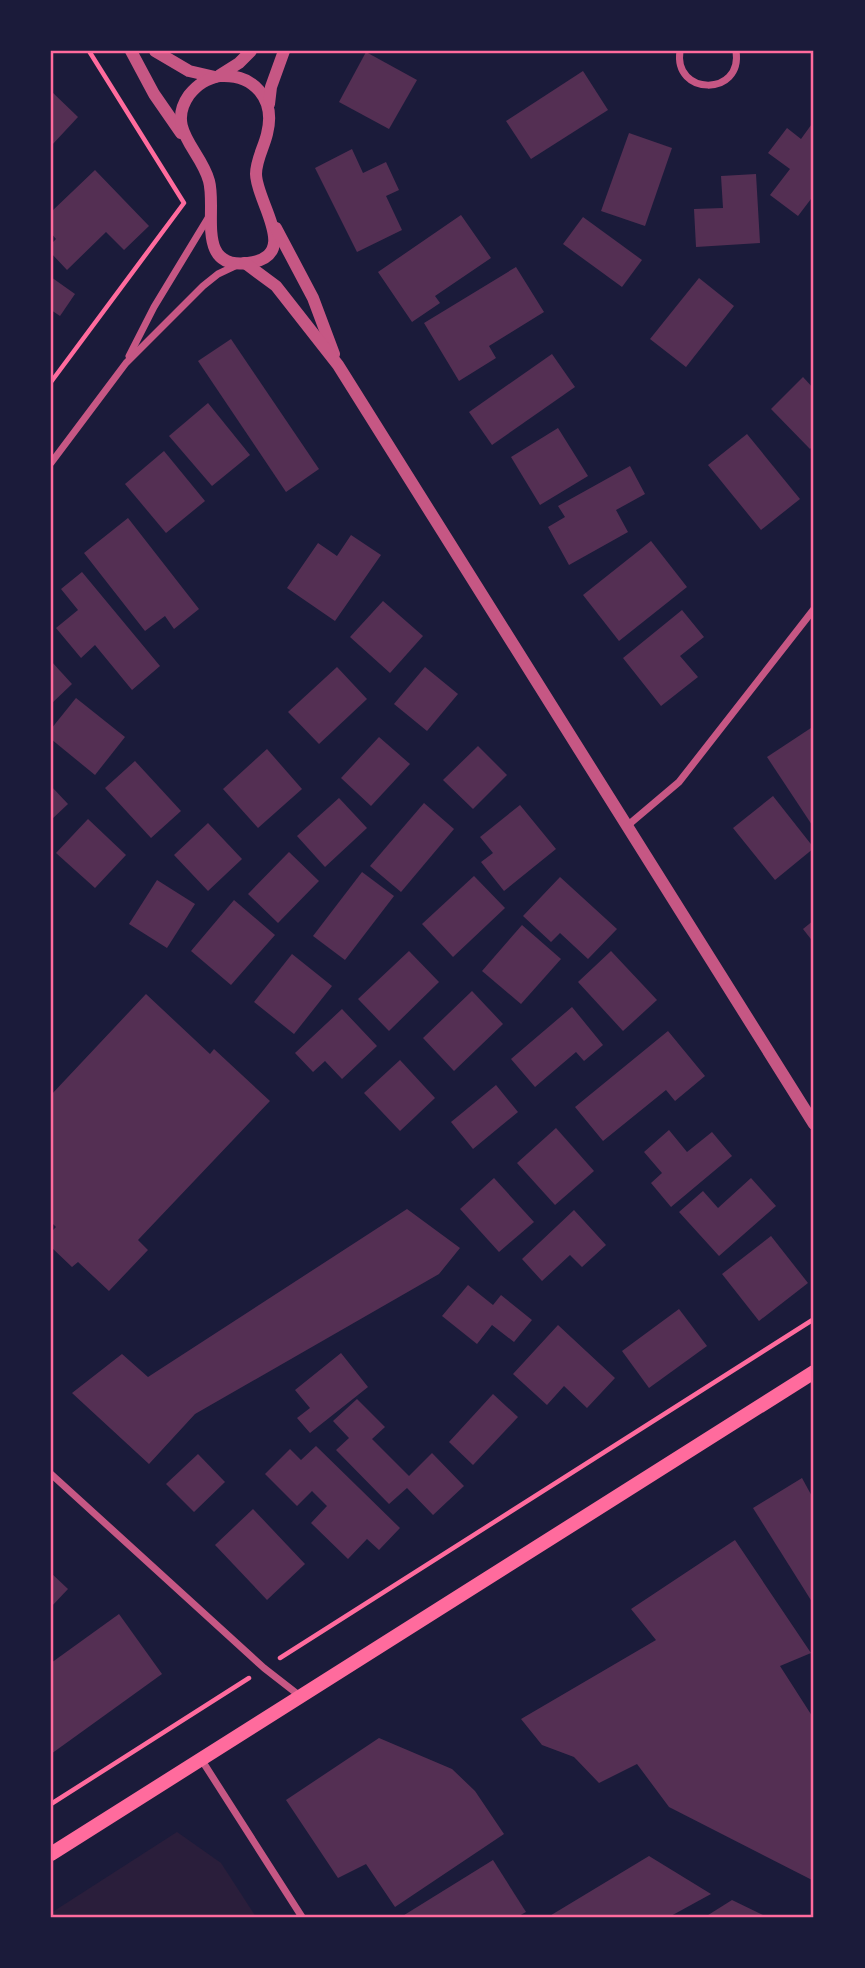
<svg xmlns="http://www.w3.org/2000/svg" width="865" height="1968" viewBox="0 0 865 1968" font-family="Helvetica,sans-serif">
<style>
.green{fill:#2a1e3b}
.building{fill:#542f53}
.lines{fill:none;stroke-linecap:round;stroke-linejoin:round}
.path{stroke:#ff6b9d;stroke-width:4.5}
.minor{stroke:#c65784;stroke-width:7}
.tertiary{stroke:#c65784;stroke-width:12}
.secondary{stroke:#ff6b9d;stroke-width:14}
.neatline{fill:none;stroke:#ff6b9d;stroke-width:2.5}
</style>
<rect width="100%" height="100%" fill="#1b1b3a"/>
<path class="green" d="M177,1832L221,1863L256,1917H51V1913Z"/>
<g class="building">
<path d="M366,52L417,80L389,129L339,102Z"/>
<path d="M583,71L608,110L531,159L506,121Z"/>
<path d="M51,91L78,117L51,146Z"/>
<path d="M814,121V195L798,216L770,195L790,169L768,153L787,128L801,139Z"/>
<path d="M629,133L672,148L645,226L601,211Z"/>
<path d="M352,149L363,173L386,162L399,190L386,196L402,230L357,252L315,168Z"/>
<path d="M95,170L149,226L124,250L106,232L67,270L51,253V244L56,239L51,233V212Z"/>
<path d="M756,174L760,243L696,247L694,209L723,208L721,176Z"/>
<path d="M461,215L491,258L435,296L440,303L412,322L378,272Z"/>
<path d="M583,217L642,260L622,287L563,244Z"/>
<path d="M516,267L544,312L489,346L496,358L459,381L424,323Z"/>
<path d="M51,277L75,294L60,316L51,310Z"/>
<path d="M699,278L734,306L686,367L650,339Z"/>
<path d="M231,339L319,469L286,492L198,361Z"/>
<path d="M552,354L575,387L492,445L469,412Z"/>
<path d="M803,377L814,389V445L810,449L771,409Z"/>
<path d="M208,403L250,455L212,486L169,436Z"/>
<path d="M558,428L588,476L540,505L511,457Z"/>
<path d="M747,434L800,499L761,530L708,465Z"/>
<path d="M164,451L205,501L166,533L125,484Z"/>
<path d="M630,466L645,494L616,510L628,532L569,565L548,527L565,517L558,506Z"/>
<path d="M128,518L199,609L174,629L165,616L145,631L84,553Z"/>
<path d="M351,535L381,555L335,621L287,588L318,543L337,556Z"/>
<path d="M651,541L687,587L619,641L583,595Z"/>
<path d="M82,572L160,666L132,690L95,645L81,658L56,628L78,610L61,589Z"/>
<path d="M383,601L423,636L390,673L350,637Z"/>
<path d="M682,610L704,637L680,656L698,677L661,706L623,658Z"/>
<path d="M51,661L72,684L51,704Z"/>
<path d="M337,667L367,699L319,744L288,712Z"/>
<path d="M425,667L458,694L427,731L394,704Z"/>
<path d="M76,698L125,737L95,775L51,739V729Z"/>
<path d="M814,726V828L767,757Z"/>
<path d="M379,737L410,764L371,806L341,778Z"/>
<path d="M478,746L507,775L473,809L443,780Z"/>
<path d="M267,749L302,789L258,828L223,789Z"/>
<path d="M135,761L181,811L151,838L105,788Z"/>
<path d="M51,786L68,804L51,820Z"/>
<path d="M773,796L814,848L775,880L733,828Z"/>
<path d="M339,798L367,828L325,867L297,836Z"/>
<path d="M424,803L454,829L401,892L370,866Z"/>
<path d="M520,805L556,849L504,891L481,862L493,853L480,837Z"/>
<path d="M88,819L126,855L95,888L56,853Z"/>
<path d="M208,823L242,859L208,891L174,855Z"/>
<path d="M289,852L319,881L278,923L248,894Z"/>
<path d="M362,872L394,896L345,960L313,936Z"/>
<path d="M474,876L505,908L453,957L422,924Z"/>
<path d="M560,877L617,929L588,959L560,933L551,942L523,916Z"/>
<path d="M157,880L195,904L167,948L129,924Z"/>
<path d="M234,900L275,935L231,985L191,951Z"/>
<path d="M814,920V943L803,929Z"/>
<path d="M522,925L561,959L521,1004L482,971Z"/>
<path d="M409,951L439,982L389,1031L358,999Z"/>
<path d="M611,951L657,1000L623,1031L578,982Z"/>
<path d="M292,954L332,986L294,1034L254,1002Z"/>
<path d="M472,991L503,1024L454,1071L423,1038Z"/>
<path d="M146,994L210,1054L214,1049L270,1101L138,1240L148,1250L109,1291L78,1262L72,1267L51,1247V1232L56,1227L51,1222V1095Z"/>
<path d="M572,1007L603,1045L584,1061L576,1052L535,1087L511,1059Z"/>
<path d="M342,1009L377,1046L342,1079L325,1061L313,1072L295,1053Z"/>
<path d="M668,1031L705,1076L675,1101L666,1090L603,1141L575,1107Z"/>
<path d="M400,1060L435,1098L400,1131L364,1093Z"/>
<path d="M496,1085L518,1112L473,1149L451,1122Z"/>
<path d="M556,1128L594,1171L555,1205L517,1163Z"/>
<path d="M669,1130L687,1152L712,1132L732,1156L671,1207L651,1183L662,1173L644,1152Z"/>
<path d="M494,1178L534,1222L499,1252L460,1209Z"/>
<path d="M751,1178L776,1206L719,1256L679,1212L703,1191L718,1208Z"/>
<path d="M407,1209L460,1248L439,1274L195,1414L149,1464L72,1393L122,1354L148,1377Z"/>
<path d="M574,1210L606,1245L582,1267L570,1255L542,1281L522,1259Z"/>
<path d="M771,1236L808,1283L759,1321L722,1274Z"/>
<path d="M468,1285L493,1305L501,1295L532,1320L514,1342L492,1325L477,1344L442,1316Z"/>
<path d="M679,1309L707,1346L649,1388L622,1351Z"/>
<path d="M558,1325L615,1378L587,1408L564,1386L547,1405L513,1374Z"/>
<path d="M341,1353L368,1387L310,1433L297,1418L310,1408L295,1390Z"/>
<path d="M493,1394L518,1417L473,1465L449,1442Z"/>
<path d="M357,1399L385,1427L372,1439L409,1476L432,1453L464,1486L433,1515L407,1488L389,1504L336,1450L349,1438L333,1421Z"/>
<path d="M316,1446L400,1528L379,1550L367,1539L348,1559L311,1523L327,1506L312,1491L297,1506L265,1474L290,1449L301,1460Z"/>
<path d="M198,1454L225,1482L194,1512L166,1484Z"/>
<path d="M802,1478L814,1500V1605L753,1508Z"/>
<path d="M253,1509L305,1564L267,1600L215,1545Z"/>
<path d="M735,1540L811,1653L780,1666L814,1719V1881L669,1807L637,1764L599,1783L574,1757L542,1745L521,1719L656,1640L631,1609Z"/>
<path d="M51,1573L68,1589L51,1607Z"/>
<path d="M119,1614L162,1674L51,1754V1663Z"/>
<path d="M379,1738L452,1769L475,1791L504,1834L395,1907L366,1864L338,1878L286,1800Z"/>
<path d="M649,1856L711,1894L669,1917H548Z"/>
<path d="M493,1860L526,1912L517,1917H401Z"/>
<path d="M732,1900L767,1917H705Z"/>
</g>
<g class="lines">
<g class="path">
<path d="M51,382L184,203L89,51"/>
<path d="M280,1658L814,1319"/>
<path d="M51,1804L249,1678"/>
</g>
<g class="minor">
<path d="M680,51C673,96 743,97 736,51"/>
<path d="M129,356L154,307L208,218"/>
<path d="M51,463L126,363L203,286L218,274L237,265"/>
<path d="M627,826L679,782L814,609"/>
<path d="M51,1474L264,1668L300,1696"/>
<path d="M201,1759L302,1917"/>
</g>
<g class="tertiary">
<path d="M131,51L154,94L181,133"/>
<path d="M155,51L189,71L215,77"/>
<path d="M220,75L239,63L251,51"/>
<path d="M220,76C254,74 276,99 267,134C264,147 256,160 256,174C256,202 302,256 248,263C195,270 217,210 209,181C201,150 165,129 189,95C198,84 206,79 220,76Z"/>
<path d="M269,104L271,87L284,51"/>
<path d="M276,228L313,298L334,354"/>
<path d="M245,263L276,286L338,365L814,1124"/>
</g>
<path class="secondary" d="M51,1854L814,1372"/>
</g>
<rect width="865" height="1968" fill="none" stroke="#1b1b3a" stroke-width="105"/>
<rect x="52" y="52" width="760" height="1864" class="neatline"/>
</svg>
